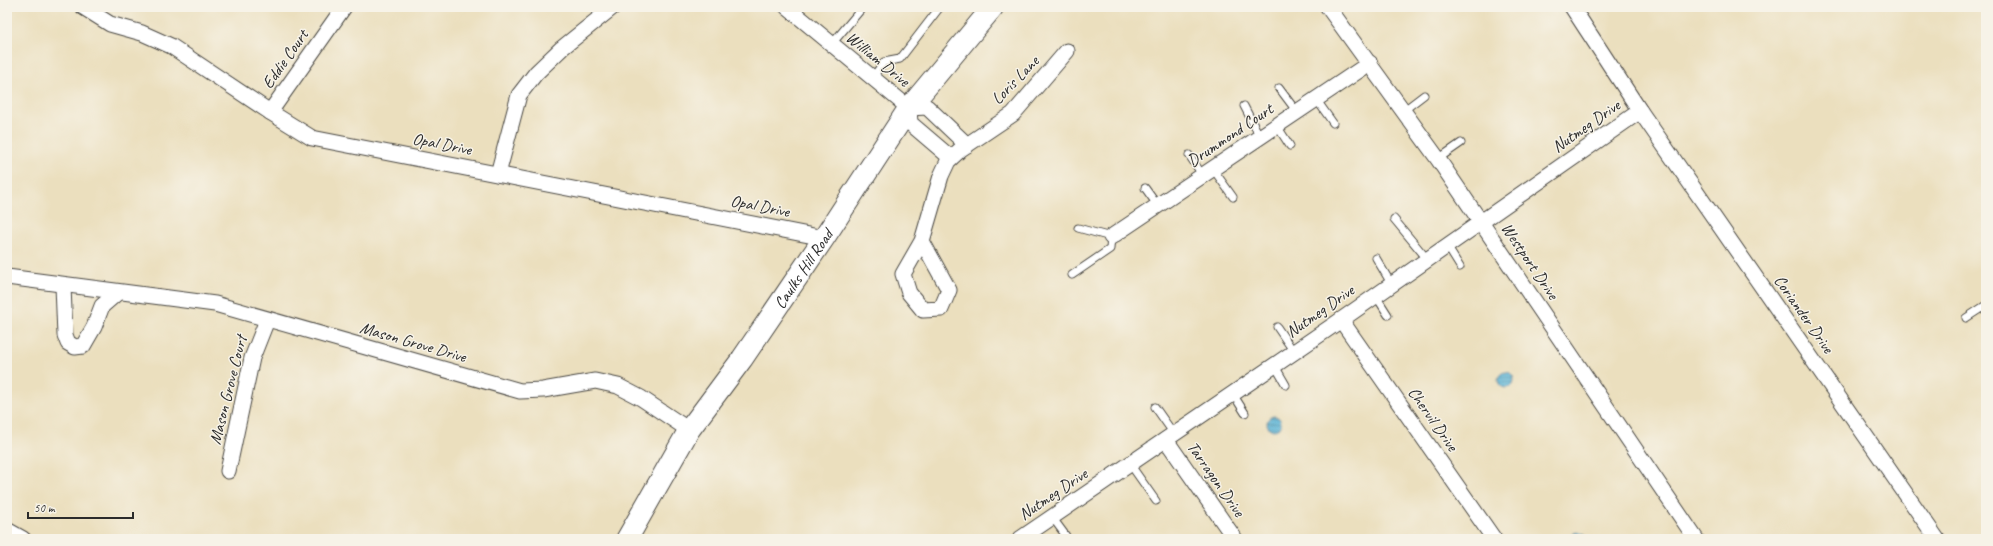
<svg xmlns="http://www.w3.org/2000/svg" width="1993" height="546" viewBox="0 0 1993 546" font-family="Caveat,sans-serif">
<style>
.water{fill:url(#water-rules);stroke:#406e80}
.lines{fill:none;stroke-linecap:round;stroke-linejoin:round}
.lane-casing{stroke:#484641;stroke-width:9}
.street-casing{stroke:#484641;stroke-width:17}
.secondary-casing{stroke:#484641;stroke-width:23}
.lane{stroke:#fff;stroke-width:7}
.street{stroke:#fff;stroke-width:15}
.secondary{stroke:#fff;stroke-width:21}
.labels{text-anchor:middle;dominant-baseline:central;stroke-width:3;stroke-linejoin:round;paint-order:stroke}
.street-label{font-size:17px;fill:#2b2b2b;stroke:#f7f3e8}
</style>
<defs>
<pattern id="water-rules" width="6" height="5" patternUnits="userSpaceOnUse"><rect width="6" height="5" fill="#56b1d4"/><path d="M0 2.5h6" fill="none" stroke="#4790ac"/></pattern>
</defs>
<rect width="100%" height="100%" fill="#f7f3e8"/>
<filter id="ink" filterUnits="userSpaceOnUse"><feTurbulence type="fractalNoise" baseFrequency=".025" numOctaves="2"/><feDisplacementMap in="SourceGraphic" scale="8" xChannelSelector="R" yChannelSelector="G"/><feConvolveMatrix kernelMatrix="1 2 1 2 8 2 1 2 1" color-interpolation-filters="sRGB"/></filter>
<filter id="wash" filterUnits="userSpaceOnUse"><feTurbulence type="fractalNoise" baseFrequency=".012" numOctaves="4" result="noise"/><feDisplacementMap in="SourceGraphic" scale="16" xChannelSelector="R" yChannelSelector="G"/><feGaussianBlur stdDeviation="0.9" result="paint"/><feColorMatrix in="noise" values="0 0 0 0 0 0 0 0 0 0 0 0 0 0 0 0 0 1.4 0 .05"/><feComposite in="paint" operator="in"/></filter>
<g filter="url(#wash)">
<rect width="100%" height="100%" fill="#ebdfbe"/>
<g class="water">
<circle cx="1506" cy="380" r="8"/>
<circle cx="1274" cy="423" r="7"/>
<path d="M1579,532L1584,534L1587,539H1571L1574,533Z"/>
</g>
</g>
<g filter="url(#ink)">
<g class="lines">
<defs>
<g id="lane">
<path d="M831,45L863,7"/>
<path d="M872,78L884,62L900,59L940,7"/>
<path d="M1279,88L1297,112"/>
<path d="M1316,99L1333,123"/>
<path d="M1244,106L1260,137"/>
<path d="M1403,111L1424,95"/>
<path d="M1277,126L1290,146"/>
<path d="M1189,155L1203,176"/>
<path d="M1438,159L1461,143"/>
<path d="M1213,169L1233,197"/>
<path d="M1145,188L1158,206"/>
<path d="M1394,219L1428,260"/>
<path d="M1447,246L1460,267"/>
<path d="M1376,258L1392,285"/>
<path d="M1072,275L1110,249L1111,237L1078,228"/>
<path d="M1376,296L1388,315"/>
<path d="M1966,318L1986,305"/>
<path d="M1277,327L1294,352"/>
<path d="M1275,366L1286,385"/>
<path d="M1233,394L1245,413"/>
<path d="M1155,407L1174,434"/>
<path d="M1130,464L1156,501"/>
<path d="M1052,517L1066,536"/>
</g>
<g id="street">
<path d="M83,7L110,24L142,33L171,46L270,112L312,138L824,238"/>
<path d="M787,7L909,108"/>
<path d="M1328,7L1438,159L1696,539"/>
<path d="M1572,7L1640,111L1937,539"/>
<path d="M909,108L927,107L967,145"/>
<path d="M909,108L910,123L951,158"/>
<path d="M270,112L344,7"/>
<path d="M498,174L519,95L536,73L562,48L613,7"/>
<path d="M1111,237L1370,63"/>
<path d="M922,241L903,274L909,293L923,310L941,309L949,290L922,241L941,176L948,161L961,149L1013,114L1067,51"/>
<path d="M7,277L215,304L520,391L543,390L595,381L618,386L641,398L689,430"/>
<path d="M63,286L65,335L68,343L75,347L83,346L94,327L102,306L117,293"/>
<path d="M1341,320L1494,539"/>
<path d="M1166,440L1235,539"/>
<path d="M228,471L252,358L267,320"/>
<path d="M7,530L23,539"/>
<path d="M1020,539L1341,320L1640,111"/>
</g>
<g id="secondary">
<path id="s1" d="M627,539L689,430L742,359L824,238L909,108L993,7"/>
</g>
</defs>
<use href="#lane" class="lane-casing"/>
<use href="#street" class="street-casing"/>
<use href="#secondary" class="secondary-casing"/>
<use href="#lane" class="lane"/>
<use href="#street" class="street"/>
<use href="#secondary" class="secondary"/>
</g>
</g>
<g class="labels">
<g class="street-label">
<text transform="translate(285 59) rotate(-55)">Eddie Court</text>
<text transform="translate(878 59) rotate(39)">William Drive</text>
<text transform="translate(1015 80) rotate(-46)">Loris Lane</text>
<text transform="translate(1586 126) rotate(-35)">Nutmeg Drive</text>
<text transform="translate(1230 135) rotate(-34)">Drummond Court</text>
<text transform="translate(442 144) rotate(11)">Opal Drive</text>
<text transform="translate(760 206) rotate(11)">Opal Drive</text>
<text transform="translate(1530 261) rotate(56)">Westport Drive</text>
<text stroke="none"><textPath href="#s1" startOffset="323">Caulks Hill Road</textPath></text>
<text transform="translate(1320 311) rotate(-35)">Nutmeg Drive</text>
<text transform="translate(1804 314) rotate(55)">Coriander Drive</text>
<text transform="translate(413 342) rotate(16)">Mason Grove Drive</text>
<text transform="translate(228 390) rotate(-76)">Mason Grove Court</text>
<text transform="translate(1433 419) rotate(55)">Chervil Drive</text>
<text transform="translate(1216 479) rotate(55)">Tarragon Drive</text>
<text transform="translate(1053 494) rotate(-34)">Nutmeg Drive</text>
</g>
</g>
<rect width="1993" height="546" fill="none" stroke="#f7f3e8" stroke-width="24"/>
<path d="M28 512v6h105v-6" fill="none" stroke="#2b2b2b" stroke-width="2"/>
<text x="34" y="512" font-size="12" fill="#2b2b2b" stroke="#f7f3e8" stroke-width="3" paint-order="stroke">50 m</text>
</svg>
